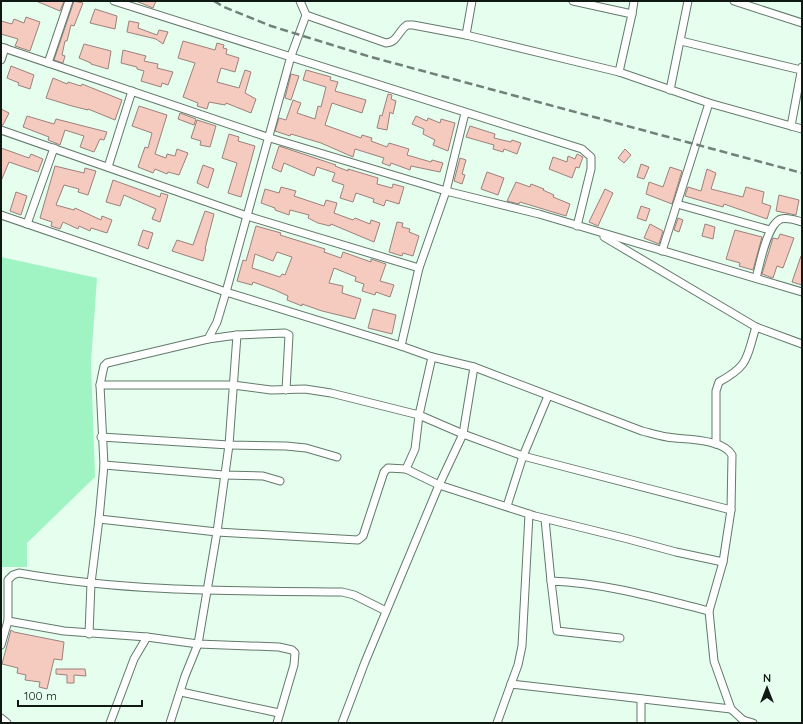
<svg xmlns="http://www.w3.org/2000/svg" width="803" height="724" viewBox="0 0 803 724" font-family="Quicksand,sans-serif">
<style>
.green{fill:#a0f3c2}
.building{fill:#f5cabf;stroke:#9c817b;fill-rule:evenodd}
.lines{fill:none;stroke-linecap:round;stroke-linejoin:round}
.street-casing{stroke:#62796b;stroke-width:9}
.street{stroke:#fff;stroke-width:7}
.rail{stroke:#718177;stroke-width:2.5;stroke-dasharray:8 4;stroke-linecap:butt}
</style>
<rect width="100%" height="100%" fill="#e5feee"/>
<path class="green" d="M1,257L97,278L91,362L95,477L27,543V567H1Z"/>
<g class="building">
<path d="M36,1H64L60,11Z"/>
<path d="M74,1L83,3L74,26L71,25L67,41H65L62,55L65,56L63,63L54,60Z"/>
<path d="M136,1H156L153,8Z"/>
<path d="M95,9L117,16L115,29L90,23Z"/>
<path d="M26,17L40,22L30,51L15,46L18,39L1,34V21L12,24L14,19L24,23Z"/>
<path d="M129,21L139,23L138,28L157,35L159,30L168,32L163,44L156,39L127,32Z"/>
<path d="M183,41L215,50L217,43L224,45L223,48L227,49L226,54L239,58L235,72L221,68L217,82L239,88L245,70L251,72L245,93L256,99L251,113L226,103L225,105L209,102L207,109L197,106L198,103L183,97L195,63L178,58Z"/>
<path d="M84,44L111,51L108,69L91,64V63L79,58Z"/>
<path d="M123,50L146,56L144,61L158,64L157,68L173,72L168,85L162,83L161,87L141,81L144,71L137,69V67L121,63Z"/>
<path d="M11,66L34,75L30,89L18,85L19,83L7,78Z"/>
<path d="M306,70L331,77L330,80L338,82L335,91L366,100L362,113L332,103L325,125L361,138L362,135L372,138L371,141L387,147L389,143L409,149L407,155L431,162L432,160L443,163L440,172L411,166L410,170L391,163L390,166L382,163L384,158L355,149L353,157L321,143L291,134L290,136L275,131L279,118L286,120L293,100L301,103L297,113L315,119L318,106L321,107L326,87L303,80Z"/>
<path d="M291,74L299,76L291,100L285,98Z"/>
<path d="M53,78L67,84L68,82L81,86L82,84L122,100L115,120L88,109V110L72,106L46,98Z"/>
<path d="M388,94L392,95L391,99L396,101L393,114L390,112L387,130L377,128L380,115L382,116Z"/>
<path d="M139,106L167,115L155,154L166,158L167,154L175,156L177,149L188,153L179,175L168,172L167,174L155,169L153,173L138,167L145,147L148,148L152,133L132,126Z"/>
<path d="M1,109L9,113L3,125H1Z"/>
<path d="M180,113L196,119L194,125L178,119Z"/>
<path d="M27,116L54,124L56,119L107,132L104,140L100,139L94,152L80,147L84,136L65,130L60,145L48,140L49,137L23,127Z"/>
<path d="M416,116L427,121L428,118L440,123L441,119L455,123L448,151L433,145L435,140L423,134L424,129L412,124Z"/>
<path d="M197,120L216,126L210,147L200,145L201,141L191,138Z"/>
<path d="M470,126L495,134L494,138L511,142L512,140L521,143L517,154L504,149L503,152L493,149L494,145L466,137Z"/>
<path d="M229,134L239,137L238,141L255,146L241,197L228,193L237,163L222,158Z"/>
<path d="M279,146L336,165L335,166L348,171V169L378,178L377,184L392,188L393,184L404,187L399,204L386,200L384,206L373,202L374,199L356,193L353,202L340,198L344,185L332,181L335,173L317,167L314,176L284,163L281,172L272,168Z"/>
<path d="M1,148L29,158L31,154L43,159L38,172L9,162L1,181Z"/>
<path d="M625,149L631,155L624,163L618,158Z"/>
<path d="M577,154L583,157L579,168L576,167L572,178L549,169L553,157L567,162L568,156L575,159Z"/>
<path d="M460,158L466,160L462,174L465,175L462,184L454,181Z"/>
<path d="M641,164L649,167L644,179L637,177Z"/>
<path d="M203,165L214,169L208,188L197,183Z"/>
<path d="M55,166L84,173L85,168L96,171L88,195L78,192L79,189L64,185L56,205L74,210L75,208L101,220L102,216L112,220L107,233L91,228L90,231L79,226L78,229L63,222L60,229L51,226L52,222L40,218Z"/>
<path d="M670,167L682,171L672,204L646,194L649,182L663,187Z"/>
<path d="M707,169L716,173L711,189L743,197L746,187L764,192L762,203L771,206L767,219L724,204L723,207L685,196L688,187L701,191Z"/>
<path d="M487,172L504,178L498,195L481,189Z"/>
<path d="M113,180L160,197L161,193L168,195L160,222L152,219L156,209L124,195L120,206L106,202Z"/>
<path d="M516,182L530,187L531,184L544,189L543,190L554,195L553,197L570,204L566,216L520,202L519,204L507,201Z"/>
<path d="M281,187L296,191L294,196L324,206L326,200L337,203L334,213L353,220L355,218L370,224L371,220L380,223L374,242L331,224L330,226L318,223L308,218L309,215L290,210L289,215L275,210V208L261,203L265,189L279,193Z"/>
<path d="M605,189L613,193L598,226L589,222Z"/>
<path d="M16,192L27,196L21,215L10,211Z"/>
<path d="M779,195L799,200L796,215L776,211Z"/>
<path d="M641,206L650,209L646,221L637,218Z"/>
<path d="M205,211L214,214L205,249H206L203,261L172,251L177,240L193,245Z"/>
<path d="M678,218L683,220L679,232L674,230Z"/>
<path d="M397,222L403,223L402,227L410,229L409,232L419,236L413,256L403,253L402,256L389,252Z"/>
<path d="M650,224L663,231L659,244L644,238Z"/>
<path d="M705,224L715,227L713,239L702,236Z"/>
<path d="M256,226L281,233L280,235L325,249L324,252L341,258L343,252L371,262V259L386,264L380,281L394,285L390,297L376,292L375,295L362,291L364,284L355,281L356,277L334,268L329,283L343,286L342,293L361,299L355,319L322,311L302,304V306L287,300L288,296L275,290L253,282L252,285L237,281L243,260L246,261ZM277,252L292,257L285,275L282,274L280,277L252,268L255,254L273,261Z"/>
<path d="M143,230L153,233L148,249L138,245Z"/>
<path d="M735,230L762,237L753,270L739,266L740,263L726,259Z"/>
<path d="M780,234L794,238L783,268L777,266L773,278L762,274L773,238L778,239Z"/>
<path d="M801,256H802V285L792,282Z"/>
<path d="M373,309L396,315L392,334L368,328Z"/>
<path d="M11,630L14,632L64,642L62,660L54,659L47,689L39,687L40,682L25,680L26,675L17,673L18,668L2,664Z"/>
<path d="M56,669H85L86,676L74,675V683H67V675L56,674Z"/>
</g>
<g class="lines">
<defs>
<g id="street">
<path d="M114,1L582,149L591,157V169L577,226"/>
<path d="M573,1L632,14L619,72"/>
<path d="M734,1L802,23"/>
<path d="M632,14L634,1"/>
<path d="M306,15L386,43C398,42 398,31 407,25H413L466,35L472,1"/>
<path d="M466,35L619,72L709,103L791,126L802,67"/>
<path d="M681,41L801,70"/>
<path d="M1,47L270,138L446,191L539,214L802,292"/>
<path d="M1,60L5,48"/>
<path d="M48,63L69,1"/>
<path d="M670,90L688,1"/>
<path d="M791,126L802,129"/>
<path d="M1,130L247,216L419,268"/>
<path d="M108,167L132,91"/>
<path d="M677,204L770,230"/>
<path d="M1,215L226,292L401,346L432,357L474,367L642,431C650,433 659,436 667,437C684,440 723,438 732,455L731,510L723,562L709,611L714,661L731,709L743,720V723"/>
<path d="M27,224L54,148"/>
<path d="M604,237L756,327L802,344"/>
<path d="M662,251L709,103"/>
<path d="M756,278C760,264 767,224 781,219C788,217 795,220 802,222"/>
<path d="M237,335L285,333L289,335L286,390"/>
<path d="M401,346L419,268L446,191L465,113"/>
<path d="M432,357L419,415L415,449L406,469L388,468L384,472L363,536L358,540L217,532L99,519L104,465L100,385H233L271,390L305,389L331,393L419,415L463,434L523,456L731,510"/>
<path d="M100,385L104,366L107,363L208,339"/>
<path d="M101,437L229,445L286,446L306,448L337,457"/>
<path d="M716,444V391L719,382C750,365 746,358 756,327"/>
<path d="M104,465L224,475L263,476L280,481"/>
<path d="M406,469L439,485L535,516L628,539L676,552L723,562"/>
<path d="M507,506L523,456L548,396"/>
<path d="M545,519L551,581"/>
<path d="M89,634L91,583L99,519"/>
<path d="M620,638L557,631L551,581C605,583 657,598 709,611"/>
<path d="M1,645L8,621"/>
<path d="M511,684L518,665L522,646L529,514"/>
<path d="M181,692L279,713"/>
<path d="M641,699V723"/>
<path d="M1,718L7,723"/>
<path d="M743,720L753,723"/>
<path d="M110,723L134,659L147,637"/>
<path d="M170,723L185,676L198,644L217,532L229,445L237,335L208,339L217,322L226,292L291,56L306,15L300,1"/>
<path d="M277,723L294,665L295,653L292,650L279,647L198,644L147,637L64,631L8,621V580L13,575L19,573C126,592 235,591 342,592L354,595L386,611"/>
<path d="M342,723L365,662L439,485L463,434L474,367"/>
<path d="M497,723L511,684L731,709"/>
</g>
</defs>
<use href="#street" class="street-casing"/>
<use href="#street" class="street"/>
<path class="rail" d="M214,1L224,7L271,26L371,57L802,173"/>
</g>
<rect width="803" height="724" fill="none" stroke="#0f1813" stroke-width="4"/>
<g transform="translate(767 688)" stroke="#e5feee" stroke-width="3" paint-order="stroke">
<path d="M0-3L7 15L0 10L-7 15Z" fill="#0f1813"/>
<text y="-6" font-size="11" font-weight="bold" text-anchor="middle" fill="#0f1813">N</text>
</g>
<path d="M18 700v6h124v-6" fill="none" stroke="#0f1813" stroke-width="2"/>
<text x="24" y="700" font-size="12" fill="#0f1813" stroke="#e5feee" stroke-width="3" paint-order="stroke">100 m</text>
</svg>
